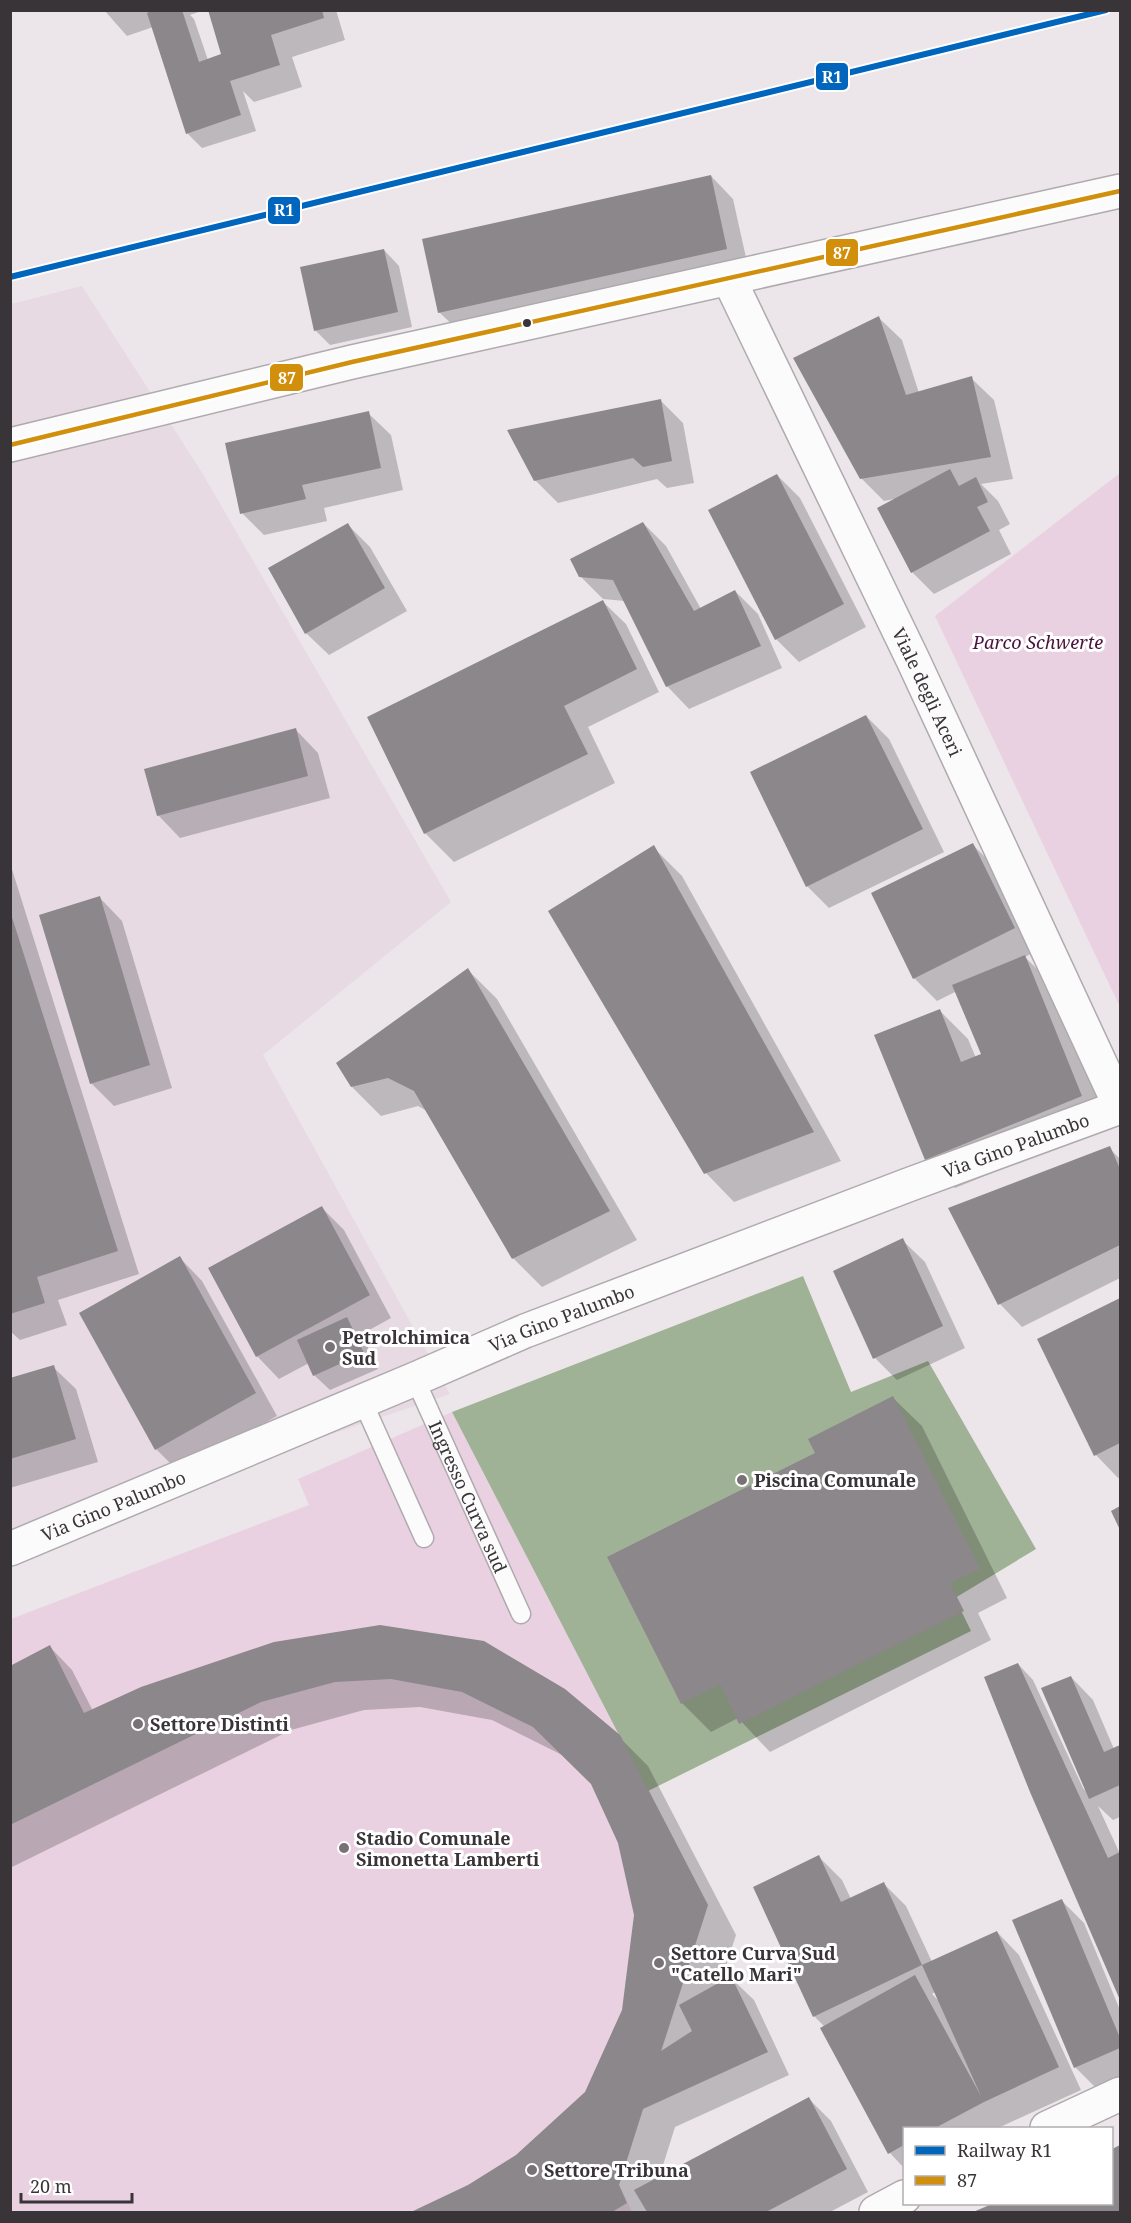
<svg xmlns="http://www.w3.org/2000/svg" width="1131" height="2223" viewBox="0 0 1131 2223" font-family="'Noto Serif',serif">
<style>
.built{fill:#e7dae3}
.green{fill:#e9d1e1}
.water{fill:#a0b295}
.shadow{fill:#0003;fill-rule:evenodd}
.building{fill:#8c878a}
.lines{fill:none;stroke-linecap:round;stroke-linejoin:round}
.service-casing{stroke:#afaaad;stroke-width:21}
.minor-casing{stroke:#afaaad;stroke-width:36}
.tertiary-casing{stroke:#afaaad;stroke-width:36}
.primary-casing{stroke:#afaaad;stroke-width:36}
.service{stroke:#fcfbfc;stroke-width:18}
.minor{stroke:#fcfbfc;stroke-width:33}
.tertiary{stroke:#fcfbfc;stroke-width:33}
.primary{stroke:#fcfbfc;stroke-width:33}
.bus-1-casing{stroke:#fff;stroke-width:9}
.bus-1{stroke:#d18f0b;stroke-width:4.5}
.rail-1-casing{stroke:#fff;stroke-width:10}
.rail-1{stroke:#0065bd;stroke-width:6}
.bus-dot{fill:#393438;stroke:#fff;stroke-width:2}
.poi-dot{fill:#787276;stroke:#fff;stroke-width:2}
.labels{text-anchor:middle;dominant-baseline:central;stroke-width:6;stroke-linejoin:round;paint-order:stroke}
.park-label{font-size:18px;font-style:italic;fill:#4a123c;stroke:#fff}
.street-label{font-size:18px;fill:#393438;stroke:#fff}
.poi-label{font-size:18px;font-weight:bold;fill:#393438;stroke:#fff;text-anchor:start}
.line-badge{stroke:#fff;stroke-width:2}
.badge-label{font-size:16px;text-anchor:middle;font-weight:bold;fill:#fff}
</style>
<rect width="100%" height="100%" fill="#ece6ea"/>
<path class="built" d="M82,286L201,471L451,902L263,1055L450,1394L11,1543V304Z"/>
<g class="green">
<path d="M1120,473V1007L935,616Z"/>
<path d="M452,1412L708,1905L619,2185L632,2212H11V1619L309,1505L298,1479Z"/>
</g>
<path class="water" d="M803,1276L851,1392L928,1361L1036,1549L955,1598L971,1631L648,1791L452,1412Z"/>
<g class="shadow">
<path d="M104,10H204L190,15L194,19L208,60H225L210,10H336L345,40L292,57L302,87L254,102L243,91L256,131L202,148L187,133L153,27L127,36Z"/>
<path d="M711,176L733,199L749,271L462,334L439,312Z"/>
<path d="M384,250L399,266L412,327L330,345L315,330Z"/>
<path d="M879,318L902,340L919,393L971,378L994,400L1013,479L981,484L998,501L1010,524L999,530L1011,554L934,594L912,572L894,499L884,501L861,478Z"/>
<path d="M661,401L683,423L694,483L667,488L657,479L558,503L535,480Z"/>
<path d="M368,413L391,435L403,490L324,508L327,521L264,535L242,513Z"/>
<path d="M777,475L800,498L866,627L799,662L776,639Z"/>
<path d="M643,523L666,546L701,609L735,591L758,614L782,668L689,709L667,686L625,601L603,599L580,576Z"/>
<path d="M348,525L370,547L407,611L329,655L306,633Z"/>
<path d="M603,602L626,624L659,692L588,727L615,783L454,862L425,833Z"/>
<path d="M866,716L889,739L944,852L829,908L807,886Z"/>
<path d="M296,730L318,753L330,798L180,838L158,815Z"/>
<path d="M972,844L995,867L1036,951L1025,957L1054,986L1110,1125L955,1188L926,1159L939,1010L968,1039L976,1058L983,1055L957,991L937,1001L914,978L873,894Z"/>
<path d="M653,847L682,876L841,1161L734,1202L706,1173Z"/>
<path d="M10,863L139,1274L58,1300L67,1325L20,1340L10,1331Z"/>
<path d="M100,898L122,921L172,1088L114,1106L91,1083Z"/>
<path d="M468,970L497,999L637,1240L542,1287L513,1258L427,1111L418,1106L381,1116L352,1087Z"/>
<path d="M1109,1148L1120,1159V1278L1022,1327L1000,1304L950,1208Z"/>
<path d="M321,1207L344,1230L391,1318L362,1334L378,1369L330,1390L314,1375L309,1363L279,1379L257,1356Z"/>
<path d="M902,1240L925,1262L965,1348L897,1380L875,1358Z"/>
<path d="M180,1258L202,1281L277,1416L178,1471L156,1449Z"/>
<path d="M1120,1300V1477L1118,1478L1096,1455L1039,1340Z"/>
<path d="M53,1367L76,1389L98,1462L10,1488V1380Z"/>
<path d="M893,1398L922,1426L1007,1598L978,1613L991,1640L770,1752L738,1718L711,1732L682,1703L609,1558L817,1454Z"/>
<path d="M380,1627L619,1737L648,1766L736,1935L720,1984L731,1978L754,2000L789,2075L675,2127L659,2178L809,2099L831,2121L868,2192L830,2212H415L469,2186L517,2156L586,2093L624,2010L636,1915L619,1843L592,1783L564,1756L492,1720L420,1707L364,1710L291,1730L10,1868V1668L50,1647L72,1670L93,1711Z"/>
<path d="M1018,1664L1033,1680L1083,1788L1089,1795L1071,1677L1093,1700L1114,1749L1120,1746V1817L1113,1820L1098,1806L1120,1854V1996L1031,1792Z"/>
<path d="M819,1857L842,1880L851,1899L884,1884L906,1906L932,1962L997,1932L1019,1955L1081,2090L998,2128H904V2168L890,2153L825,2027L814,2016ZM935,1992L939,2001L932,1994Z"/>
<path d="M1061,1900L1084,1923L1120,2010V2080L1098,2090L1075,2067Z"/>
<path d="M1120,2146V2212H976L996,2204H1112V2150Z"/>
</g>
<g class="building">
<path d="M153,10H182L199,62L221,54L208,10H322L324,18L271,35L280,65L230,81L241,115L186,134L147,13Z"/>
<path d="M711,175L727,249L438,313L422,239Z"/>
<path d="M384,249L398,312L314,331L300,267Z"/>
<path d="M879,316L906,395L972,376L991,457L860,479L793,358Z"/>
<path d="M661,399L672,461L643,467L633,458L534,481L507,430Z"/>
<path d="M369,411L381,468L302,485L306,499L240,514L225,443Z"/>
<path d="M950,469L959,486L976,477L988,502L977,507L990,531L911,573L877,508Z"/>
<path d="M777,474L844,604L775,640L708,510Z"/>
<path d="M643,522L694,611L735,590L761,646L666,687L613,580L579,577L570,559Z"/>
<path d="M348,523L385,588L305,634L268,568Z"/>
<path d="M603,600L637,669L564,706L588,754L424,834L367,717Z"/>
<path d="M866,715L923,829L806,887L750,772Z"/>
<path d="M296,728L308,776L157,816L144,769Z"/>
<path d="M973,843L1015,928L913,979L871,893Z"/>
<path d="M654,845L814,1132L704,1174L548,911Z"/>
<path d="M100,896L150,1065L90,1084L39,915Z"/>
<path d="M10,911L118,1251L37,1277L45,1303L10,1314Z"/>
<path d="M1025,955L1082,1096L925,1160L874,1035L940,1009L961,1062L981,1054L952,985Z"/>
<path d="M468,968L610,1211L512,1259L414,1091L388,1078L351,1087L336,1063Z"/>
<path d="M1110,1146L1120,1169V1245L998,1305L948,1208Z"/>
<path d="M322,1206L370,1295L256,1357L208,1268Z"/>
<path d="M903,1238L943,1326L873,1359L833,1271Z"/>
<path d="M180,1256L256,1393L155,1450L79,1313Z"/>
<path d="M1120,1298V1443L1094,1456L1037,1339Z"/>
<path d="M347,1317L364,1353L313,1376L297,1340Z"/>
<path d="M54,1365L76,1439L10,1459V1378Z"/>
<path d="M893,1396L980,1569L950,1583L964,1611L739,1724L720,1684L681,1704L607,1557L815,1453L808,1439Z"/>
<path d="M1120,1506V1530L1111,1511Z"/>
<path d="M380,1625L484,1641L565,1689L620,1735L708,1905L661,2051L692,2031L679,2005L731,1976L768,2052L643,2109L619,2185L627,2203L612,2212H411L468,2185L516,2155L585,2092L622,2010L634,1915L618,1843L591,1784L533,1727L462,1692L391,1679L335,1682L261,1702L10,1825V1666L50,1645L84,1713L141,1687L274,1642Z"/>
<path d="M1018,1663L1108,1858L1120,1852V2000L1030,1792L984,1677Z"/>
<path d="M1071,1676L1104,1752L1120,1745V1785L1089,1799L1041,1688Z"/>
<path d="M819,1855L841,1902L884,1882L922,1965L813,2017L753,1887Z"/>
<path d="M1062,1899L1120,2038V2048L1074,2068L1012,1920Z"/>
<path d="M997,1931L1059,2067L984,2102L935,2128H904V2145L888,2154L820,2028L915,1975L981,2096L922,1965Z"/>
<path d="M809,2097L847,2169L766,2212H647L634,2190Z"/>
<path d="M1120,2145V2212H973L992,2204H1112V2149Z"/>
</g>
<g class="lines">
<defs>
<g id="service">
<path id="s1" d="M415,1379L521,1614"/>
<path d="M362,1400L424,1538"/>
</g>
<g id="minor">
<path id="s2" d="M729,279L913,660L1120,1106"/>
<path id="s3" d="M10,1549L415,1379L525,1331L908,1185L1120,1107"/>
</g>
<g id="tertiary">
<path d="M1047,2128L1120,2094"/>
<path d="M876,2212L904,2197"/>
</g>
<path id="primary" d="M10,445L352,362L1120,191"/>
</defs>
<use href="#service" class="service-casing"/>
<use href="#minor" class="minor-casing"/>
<use href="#tertiary" class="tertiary-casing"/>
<use href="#primary" class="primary-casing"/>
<use href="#service" class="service"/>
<use href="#minor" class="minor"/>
<use href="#tertiary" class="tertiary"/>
<use href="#primary" class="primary"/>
<defs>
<path id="bus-1" d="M10,445L352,362L1120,191"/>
</defs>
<use href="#bus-1" class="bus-1-casing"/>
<use href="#bus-1" class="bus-1"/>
<defs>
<path id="rail-1" d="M10,277L1106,10"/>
</defs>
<use href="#rail-1" class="rail-1-casing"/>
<use href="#rail-1" class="rail-1"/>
</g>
<circle class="bus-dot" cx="527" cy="323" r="5"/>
<g class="poi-dot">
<circle cx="330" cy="1347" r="6"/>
<circle cx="742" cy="1480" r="6"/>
<circle cx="138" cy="1724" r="6"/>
<circle cx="344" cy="1848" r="6"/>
<circle cx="659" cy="1963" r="6"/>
<circle cx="532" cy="2170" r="6"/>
</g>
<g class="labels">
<g class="park-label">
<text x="1038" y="642">Parco Schwerte</text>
</g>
<g class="street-label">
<text stroke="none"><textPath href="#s2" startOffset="458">Viale degli Aceri</textPath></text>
<text stroke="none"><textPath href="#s3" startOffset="1084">Via Gino Palumbo</textPath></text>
<text stroke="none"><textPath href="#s3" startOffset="598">Via Gino Palumbo</textPath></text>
<text stroke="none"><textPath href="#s1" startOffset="129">Ingresso Curva sud</textPath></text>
<text stroke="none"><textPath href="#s3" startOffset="112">Via Gino Palumbo</textPath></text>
</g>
<g class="poi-label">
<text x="342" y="1337">Petrolchimica<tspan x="342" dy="21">Sud</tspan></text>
<text x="754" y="1480">Piscina Comunale</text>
<text x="150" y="1724">Settore Distinti</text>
<text x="356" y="1838">Stadio Comunale<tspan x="356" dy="21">Simonetta Lamberti</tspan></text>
<text x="671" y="1953">Settore Curva Sud<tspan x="671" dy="21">"Catello Mari"</tspan></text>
<text x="544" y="2170">Settore Tribuna</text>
</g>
</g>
<g class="line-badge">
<rect x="815" y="62" width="34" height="29" rx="6" fill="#0065bd"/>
<rect x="267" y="196" width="34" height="29" rx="6" fill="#0065bd"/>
<rect x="825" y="238" width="34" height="29" rx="6" fill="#d18f0b"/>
<rect x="269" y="363" width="35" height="29" rx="6" fill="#d18f0b"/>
</g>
<g class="badge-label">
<text x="832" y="83">R1</text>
<text x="284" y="216">R1</text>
<text x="842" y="259">87</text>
<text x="287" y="384">87</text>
</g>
<rect width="1131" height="2223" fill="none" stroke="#393438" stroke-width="24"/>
<rect x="903" y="2127" width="210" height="78" fill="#ffffff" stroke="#b0aeaf" stroke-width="1.5"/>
<rect x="915" y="2146" width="30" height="9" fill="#0065bd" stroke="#b0aeaf" stroke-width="1.5"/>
<text x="957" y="2157" font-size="18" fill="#393438">Railway R1</text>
<rect x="915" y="2176" width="30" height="9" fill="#d18f0b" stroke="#b0aeaf" stroke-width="1.5"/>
<text x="957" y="2187" font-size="18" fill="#393438">87</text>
<path d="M21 2193v9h111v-9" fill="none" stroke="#393438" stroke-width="3"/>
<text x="30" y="2193" font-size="18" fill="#393438" stroke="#ffffff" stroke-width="4.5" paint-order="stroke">20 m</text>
</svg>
